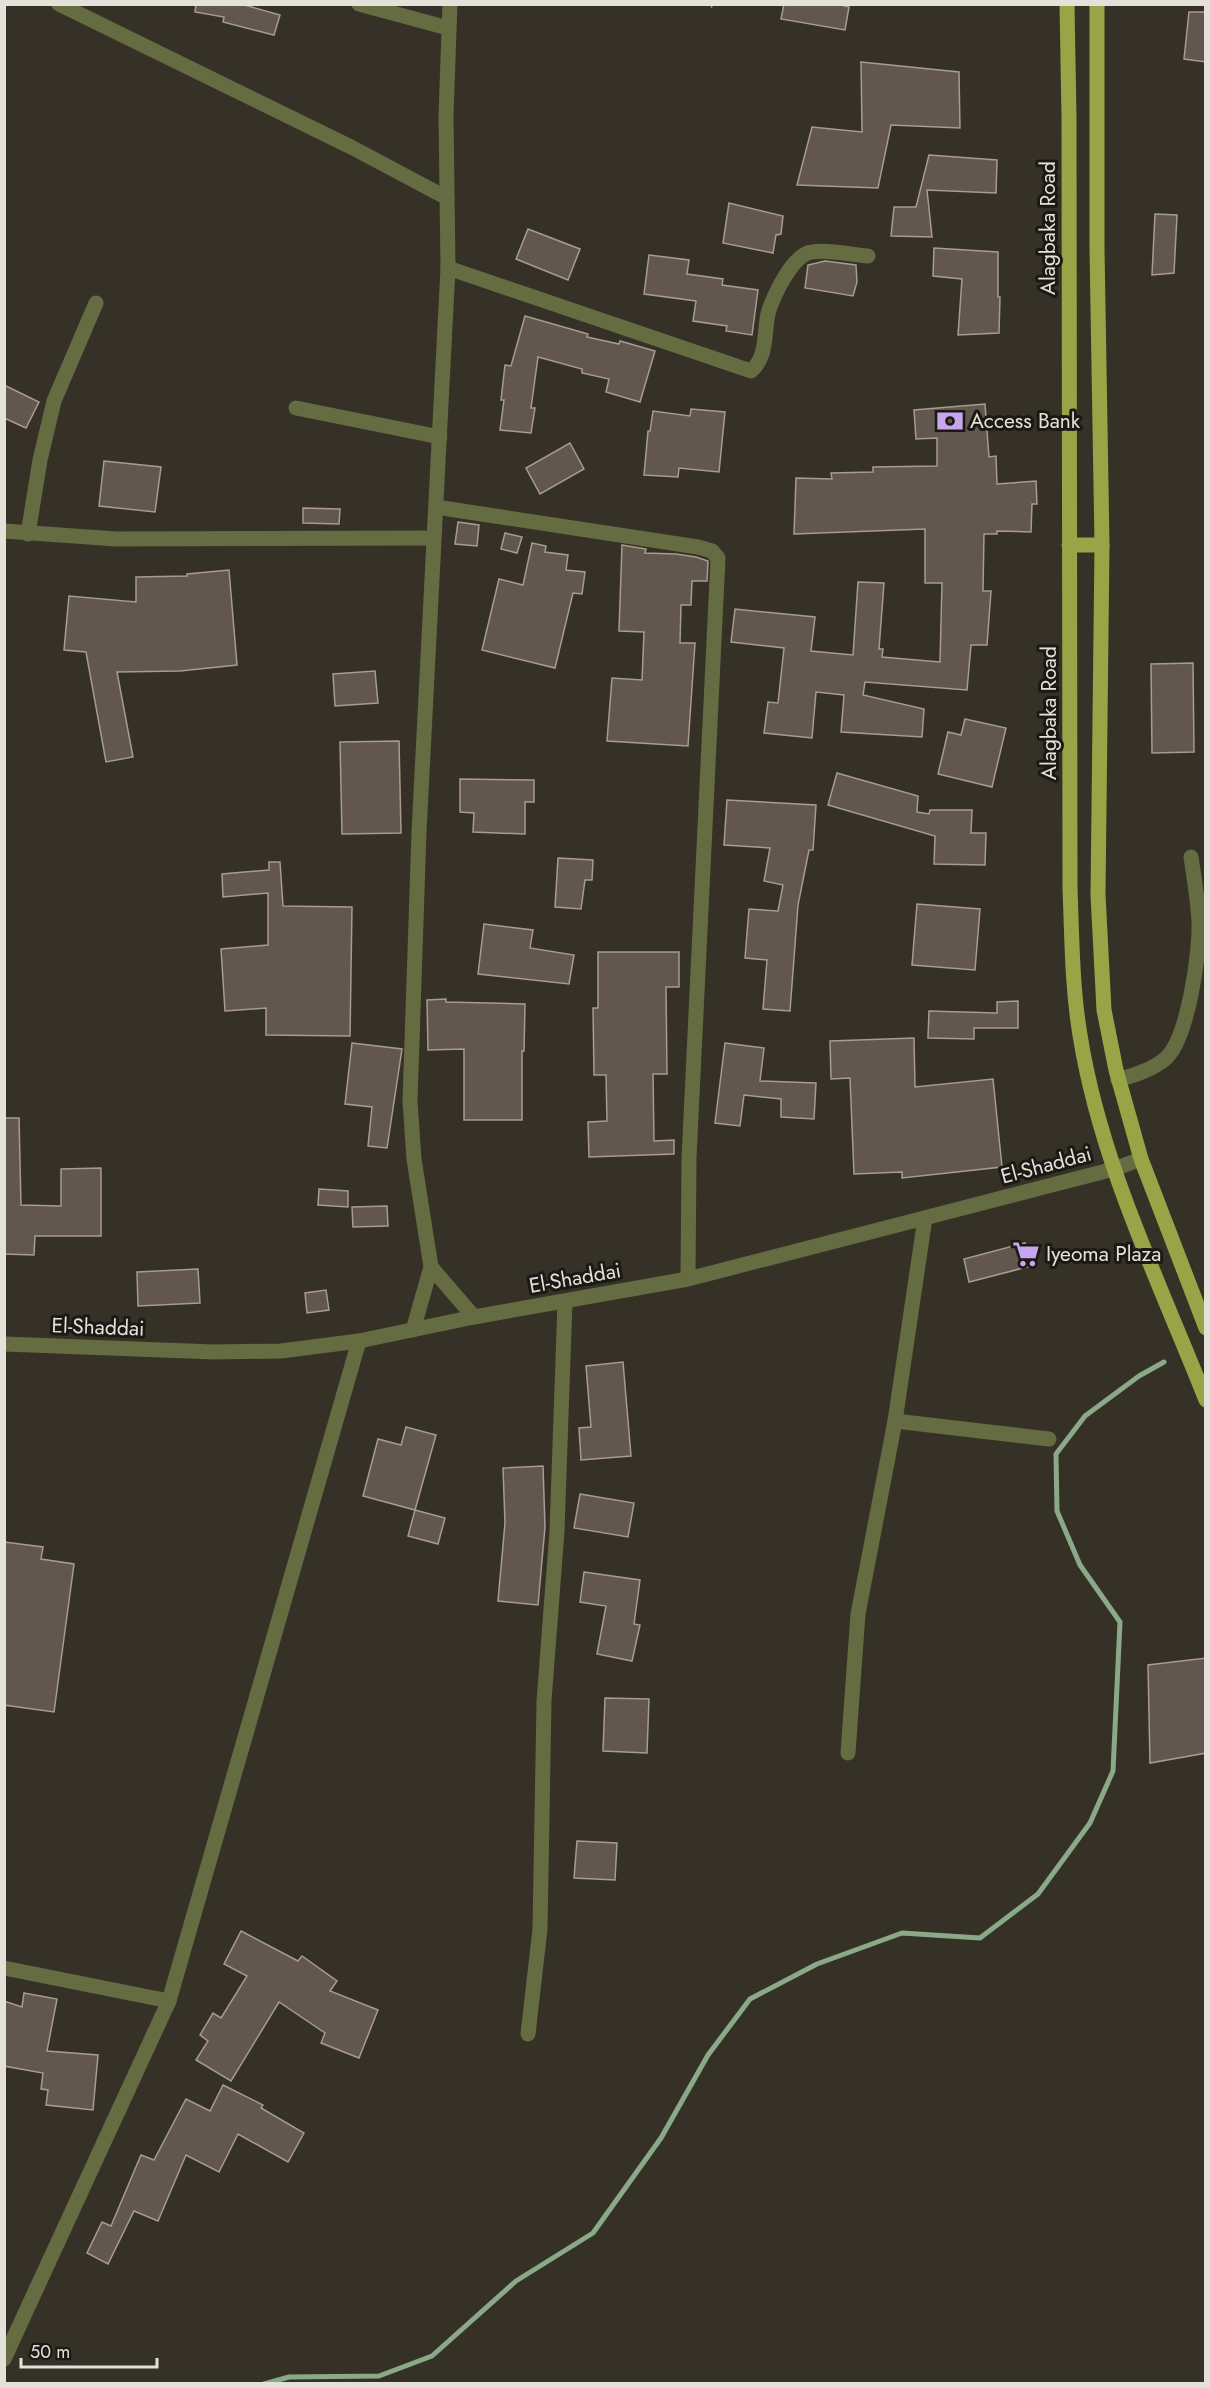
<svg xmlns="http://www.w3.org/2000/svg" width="1210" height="2388" viewBox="0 0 1210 2388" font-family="Jost,sans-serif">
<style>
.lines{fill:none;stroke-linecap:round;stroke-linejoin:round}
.stream{stroke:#8aa988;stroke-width:5}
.building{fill:#62574e;stroke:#a89b91;stroke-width:1.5}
.path{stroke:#928e85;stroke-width:3;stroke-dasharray:1.5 4.5;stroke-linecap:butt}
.minor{stroke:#656c41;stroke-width:15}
.major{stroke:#97a547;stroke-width:15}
.labels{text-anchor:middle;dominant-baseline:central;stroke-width:6;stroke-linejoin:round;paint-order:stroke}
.street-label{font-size:21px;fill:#e4e1da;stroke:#1b1914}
.poi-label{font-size:21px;fill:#e4e1da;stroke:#1b1914;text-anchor:start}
</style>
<rect width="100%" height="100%" fill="#363126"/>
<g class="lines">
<path class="stream" d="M264,2384L289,2377L379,2376L432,2356L516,2281L593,2233L661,2138L708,2055L750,1999L817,1964L902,1933L980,1938L1038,1894L1090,1823L1113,1771L1120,1622L1080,1565L1057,1511L1056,1454L1085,1416L1139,1376L1164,1362"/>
</g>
<g class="building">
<path d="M196,4H241L280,15L274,35L223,22L224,17L195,12Z"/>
<path d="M784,4H837L849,7L845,30L781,19Z"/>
<path d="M1189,12H1206V62L1184,59Z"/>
<path d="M861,62L959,72L960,128L891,125L878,188L797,185L812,127L862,132Z"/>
<path d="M929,155L997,160L996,193L927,190L932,237L891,236L894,207H916Z"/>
<path d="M729,203L783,216L781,234L776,235L773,253L723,243Z"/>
<path d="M1155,214L1177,215L1174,273L1152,275Z"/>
<path d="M528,229L580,249L568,280L516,259Z"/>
<path d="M934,248L998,252V297H1000L999,333L958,335L962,279L933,276Z"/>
<path d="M649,255L689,260L687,274L723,279L722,285L758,290L752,335L726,331L727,326L693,321L696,301L644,294Z"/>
<path d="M825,261L856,265L857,282L853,296L805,288L808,265Z"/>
<path d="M525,316L588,334L587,337L619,344L620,341L655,351L640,402L606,392L609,379L582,373V369L538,357L531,408H535L531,433L500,430L504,400H501L505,365L511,366Z"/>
<path d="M4,385L39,402L26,428L4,418Z"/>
<path d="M985,404L989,457L996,456L997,484L1036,481L1037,504H1032L1031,532L997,531V534H984L983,591H991L987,645H971L967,690L865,682L863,695L924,709L922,737L841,732L844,695L816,692L812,738L764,733L768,702L778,703L784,648L731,642L735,609L815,617L811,651L853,655L858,582L884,583L879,649H883L882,657L940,662L942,583H925V529L794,534L796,478L832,479L831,473L873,472V467L937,466V438L916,439L914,410Z"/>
<path d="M691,409L725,412L719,472L679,468L678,477L644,475L648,431H650L653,411L690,416Z"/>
<path d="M570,443L584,469L540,494L526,468Z"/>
<path d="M104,461L161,467L155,512L99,506Z"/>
<path d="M303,508L340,509L339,524L303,523Z"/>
<path d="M458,522L479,525L477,546L455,544Z"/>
<path d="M505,533L522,537L517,553L501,549Z"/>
<path d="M532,543L546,546L545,552L568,555L566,570L585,572L582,594L573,593L555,668L482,650L499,579L523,585Z"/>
<path d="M622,545L646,549L645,553L676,554L696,557L708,561L707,581H692L691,605H681L680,643H695L688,746L607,741L612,678L642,680L644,632L619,631Z"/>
<path d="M229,570L237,665L180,671L117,672L133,757L106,762L86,652L64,650L69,596L136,602V577L187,576V574Z"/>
<path d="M1193,663L1194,752L1152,753L1151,664Z"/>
<path d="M375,671L378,703L335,706L333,674Z"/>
<path d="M965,719L1006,728L992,787L938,774L948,732L961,735Z"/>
<path d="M399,741L401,833L342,834L340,742Z"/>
<path d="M837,773L918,796L917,812L929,814L930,810H972L971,833H986L985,865L934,864L935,836L828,805Z"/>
<path d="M460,779L534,780V802H525V834L473,832L474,813L460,812Z"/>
<path d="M727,800L816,805L813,850H809L798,905L790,1011L763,1009L767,960L745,958L749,909L778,911L783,885L764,881L770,848L724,845Z"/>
<path d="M558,858L593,860L592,880H585L581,909L555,907Z"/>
<path d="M269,862H280L283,906L352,907L350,1036L266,1035V1008L225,1011L221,949L268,945V893L223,897L222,874L269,870Z"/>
<path d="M917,904L980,909L975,970L912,965Z"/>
<path d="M484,924L533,930L530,948L574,955L569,984L478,974Z"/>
<path d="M598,952H679V987H666L667,1074H653L654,1141L674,1140V1154L589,1157L588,1122L607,1121L606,1075H594L593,1008H598Z"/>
<path d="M446,999V1002L525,1004L524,1051H522V1120H464V1049L428,1050L427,1000Z"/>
<path d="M1018,1001V1028H974V1039L928,1038L929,1011L997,1013V1002Z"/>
<path d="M914,1038L915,1087L993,1079L1002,1167L902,1178V1172L854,1174L850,1078L831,1079L830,1041Z"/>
<path d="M352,1043L402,1049L387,1148L368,1146L372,1107L345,1104Z"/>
<path d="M725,1043L764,1048L760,1081L816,1083L814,1119L781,1117V1099L744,1095L740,1126L715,1123Z"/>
<path d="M4,1118H19L21,1205L61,1206V1169L101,1168V1236H35L34,1255L4,1254Z"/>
<path d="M319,1189L348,1191V1207L318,1205Z"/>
<path d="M387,1206L388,1226L353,1227L352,1207Z"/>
<path d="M1025,1243L1031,1266L969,1282L964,1259Z"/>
<path d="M198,1269L200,1303L138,1306L137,1272Z"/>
<path d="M326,1290L329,1310L307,1313L305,1293Z"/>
<path d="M623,1362L631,1456L581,1460L579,1428L591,1427L586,1366Z"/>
<path d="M406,1427L436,1435L415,1510L363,1496L378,1439L401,1445Z"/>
<path d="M543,1466L545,1527L538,1605L498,1601L505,1523L503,1468Z"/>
<path d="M580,1494L634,1503L628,1537L574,1528Z"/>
<path d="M415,1510L445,1518L438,1544L408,1536Z"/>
<path d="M4,1542L43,1547L41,1559L74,1564L54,1712L4,1705Z"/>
<path d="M584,1572L640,1580L634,1624L640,1625L632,1661L597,1654L606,1606L580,1602Z"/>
<path d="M1206,1658V1753L1150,1763L1148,1665Z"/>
<path d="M605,1698L649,1699L647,1753L603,1751Z"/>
<path d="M577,1841L617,1843L615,1880L574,1878Z"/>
<path d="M241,1931L298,1961L302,1956L337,1981L330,1991L378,2010L359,2058L321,2043L325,2033L279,2002L231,2081L196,2060L208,2041L200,2035L213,2013L221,2018L247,1976L224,1964Z"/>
<path d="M24,1993L57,1999L47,2051L98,2055L93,2110L46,2105L48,2090L41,2089L43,2073L4,2066V2001L22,2007Z"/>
<path d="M223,2085L263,2105L261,2108L304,2133L288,2162L238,2134L219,2172L186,2155L158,2221L134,2211L108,2264L87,2253L102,2222L111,2226L141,2155L154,2160L186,2099L210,2111Z"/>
</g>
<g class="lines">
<path class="path" d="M706,4L709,7L719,4"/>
<g class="minor">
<path d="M59,4L353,148L447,198"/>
<path d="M359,4L448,28"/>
<path d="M448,268L751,371C769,356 763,330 769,310C775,293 793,254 812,252C828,249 852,255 868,256"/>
<path d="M296,408L440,437"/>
<path d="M436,507L698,547L712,551L718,558L689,1158L688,1279"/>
<path d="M4,531L116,539L432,538"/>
<path d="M28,534L40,460L54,401L96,303"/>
<path d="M1118,1080C1134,1075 1152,1070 1165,1059C1188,1040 1200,952 1199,922C1198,900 1194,878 1191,857"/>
<path d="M431,1267L474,1317"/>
<path d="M413,1330L431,1267L414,1159L410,1101L419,832L448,268L446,115L450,4"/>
<path d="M4,1344L214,1352L281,1351L359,1341L474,1317L688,1279L1114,1169L1141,1159"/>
<path d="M895,1421L1049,1439"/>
<path d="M848,1753L858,1614L895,1421L925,1218"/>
<path d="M4,1968L169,2001"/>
<path d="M528,2034L540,1929L544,1701L557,1531L565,1302"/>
<path d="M4,2359L169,2001L359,1341"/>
</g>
<g class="major">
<path d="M1067,4L1069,118L1070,889C1072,938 1072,987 1080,1035C1100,1162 1159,1281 1206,1400"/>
<path d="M1097,4V248L1102,545L1098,895L1104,1010L1116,1070L1141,1159L1206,1328"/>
<path d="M1069,545H1102"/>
</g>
</g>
<defs>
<symbol id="bank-bare" viewBox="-9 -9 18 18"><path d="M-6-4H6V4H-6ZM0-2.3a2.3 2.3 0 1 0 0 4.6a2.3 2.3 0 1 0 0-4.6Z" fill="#c8a5ef" stroke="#1b1914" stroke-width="2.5" paint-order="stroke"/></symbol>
<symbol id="supermarket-bare" viewBox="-9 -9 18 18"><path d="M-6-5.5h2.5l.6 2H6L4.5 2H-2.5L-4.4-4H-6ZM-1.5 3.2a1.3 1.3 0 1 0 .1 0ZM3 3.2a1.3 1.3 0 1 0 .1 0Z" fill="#c8a5ef" stroke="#1b1914" stroke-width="2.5" paint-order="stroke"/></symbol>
</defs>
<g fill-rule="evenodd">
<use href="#bank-bare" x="931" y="402" width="38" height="38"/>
<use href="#supermarket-bare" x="1007" y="1235" width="38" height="38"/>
</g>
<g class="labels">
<g class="street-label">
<text transform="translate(1048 228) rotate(-90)">Alagbaka Road</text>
<text transform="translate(1049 713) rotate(-90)">Alagbaka Road</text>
<text transform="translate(1046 1165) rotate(-15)">El-Shaddai</text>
<text transform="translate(575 1278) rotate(-10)">El-Shaddai</text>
<text transform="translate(98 1327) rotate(2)">El-Shaddai</text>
</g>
<g class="poi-label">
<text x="970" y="421">Access Bank</text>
<text x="1046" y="1254">Iyeoma Plaza</text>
</g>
</g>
<rect width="1210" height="2388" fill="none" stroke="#e4e1da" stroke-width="12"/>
<path d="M21 2358v9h136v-9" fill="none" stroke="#e4e1da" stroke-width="3"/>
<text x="30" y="2358" font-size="18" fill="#e4e1da" stroke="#1b1914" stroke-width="4.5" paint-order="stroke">50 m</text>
</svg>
